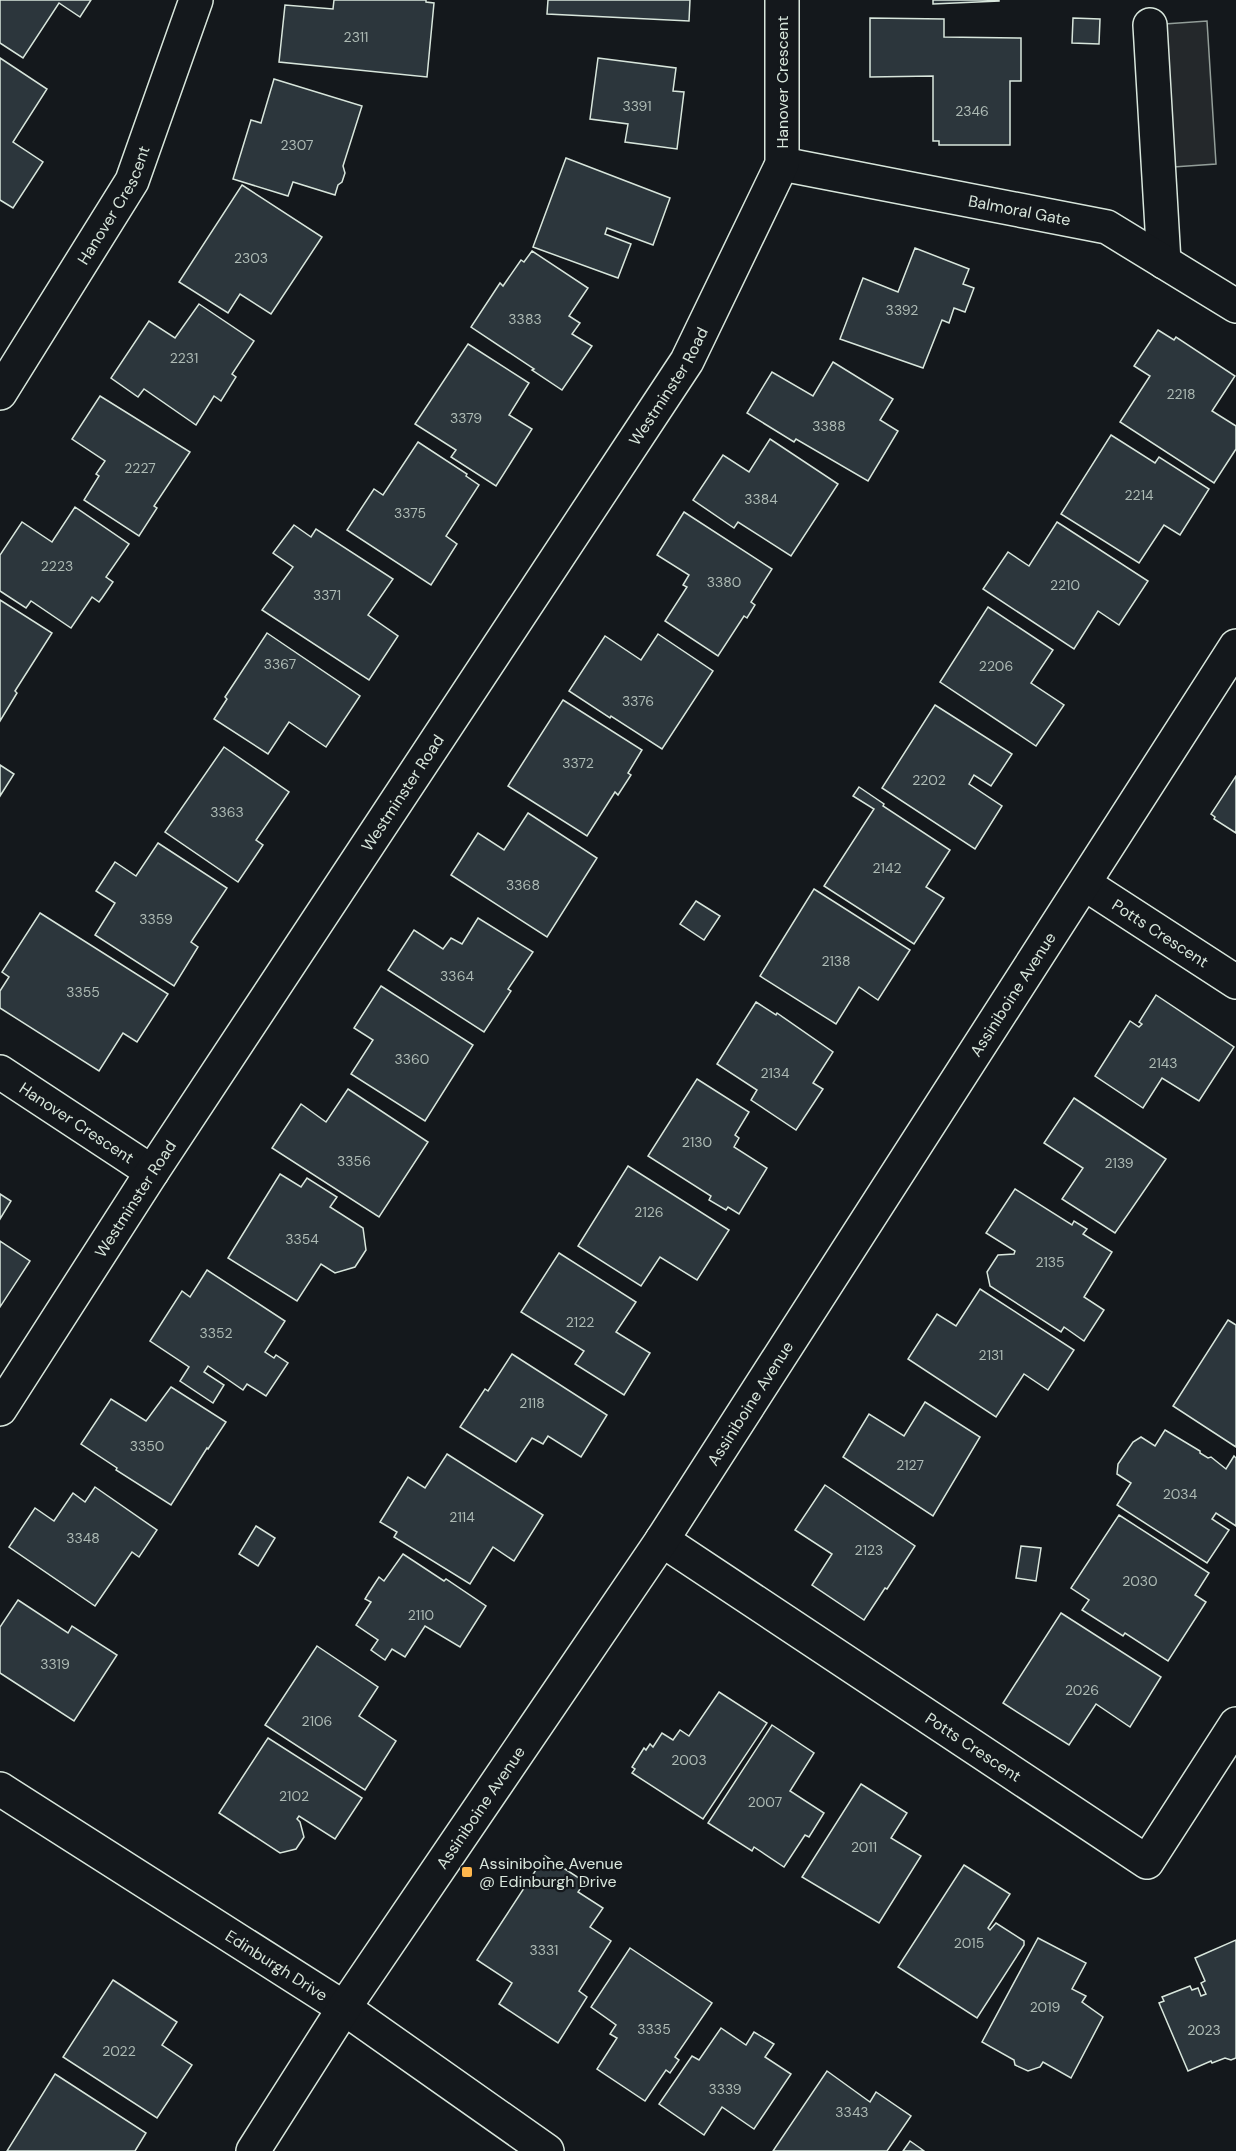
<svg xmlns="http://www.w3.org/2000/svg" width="1236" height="2151" viewBox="0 0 1236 2151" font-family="'DM Sans',sans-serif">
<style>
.parking{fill:#24282b;stroke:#939e99;stroke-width:1.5}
.building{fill:#2c363c;stroke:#d8e6dc;stroke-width:1.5}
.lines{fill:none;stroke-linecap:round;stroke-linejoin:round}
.minor-casing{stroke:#d8e6dc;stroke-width:36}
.minor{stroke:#14181c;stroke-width:33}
.poi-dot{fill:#ffb74d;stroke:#14181c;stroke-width:2}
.labels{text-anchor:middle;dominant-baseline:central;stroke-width:4.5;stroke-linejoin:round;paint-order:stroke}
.number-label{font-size:14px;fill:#adbab4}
.street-label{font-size:16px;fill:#d8e6dc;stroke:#14181c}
.poi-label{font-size:16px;fill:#d8e6dc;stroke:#14181c;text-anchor:start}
</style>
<rect width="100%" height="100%" fill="#14181c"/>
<path class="parking" d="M1207,21L1216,164L1159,168L1150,25Z"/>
<g class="building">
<path d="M0,0H91L80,17L59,3L23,58L0,43Z"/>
<path d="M334,0H426V2L434,3L427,77L279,62L285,5L333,9Z"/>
<path d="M548,0H690L689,21L547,14Z"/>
<path d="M933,0H999V1L933,4Z"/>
<path d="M870,18L944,19V37L1021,38V81H1010V145H939V141H933V76L870,77Z"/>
<path d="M1073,18L1100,19L1099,44L1072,43Z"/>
<path d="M0,58L47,89L13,142L43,162L13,208L0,200Z"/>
<path d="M598,58L676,68L673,91L684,92L677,149L625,142L628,124L590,119Z"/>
<path d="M274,79L362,106L343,166L345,173L342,182L338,185L335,195L293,182L288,196L233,179L251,120L261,123Z"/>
<path d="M566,158L670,198L653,245L607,228L605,234L631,244L618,278L533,247Z"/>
<path d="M242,185L322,237L271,314L240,294L228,313L179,282Z"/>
<path d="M915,248L969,269L963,284L974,288L965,312L954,308L949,323L942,320L923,368L840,339L863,278L898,292Z"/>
<path d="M532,251L588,288L569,316L580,323L572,334L592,346L562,390L532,370L534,369L471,327L500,283L503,286L521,260L524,262Z"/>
<path d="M199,304L254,341L232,374L236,377L221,401L214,396L196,425L144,389L138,397L111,378L149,321L175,338Z"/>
<path d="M1158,330L1174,340L1176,337L1235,376L1212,411L1236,426V449L1214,483L1120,422L1150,376L1134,366Z"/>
<path d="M468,344L529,383L509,415L532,429L496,486L451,457L456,450L415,424Z"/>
<path d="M833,362L893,399L880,420L898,431L868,481L796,439L794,442L747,413L772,372L813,396Z"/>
<path d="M100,396L190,452L154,506L157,508L139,536L84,500L99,476L96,474L105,461L72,439Z"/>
<path d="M1111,435L1155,463L1159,457L1209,489L1180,535L1164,525L1139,563L1061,514Z"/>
<path d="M770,439L838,484L791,556L738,522L734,528L693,500L723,455L749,472Z"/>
<path d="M418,442L467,474L466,476L479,485L446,536L457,544L431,585L347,530L374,489L383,495Z"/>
<path d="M75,507L129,544L106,577L113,582L102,598L99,602L92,597L71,628L31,601L26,608L0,591V555L22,522L52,542Z"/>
<path d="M684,512L772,569L751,602L755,605L747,618L744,616L718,656L665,621L687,587L683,585L689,575L657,555Z"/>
<path d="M1057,522L1148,581L1119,625L1098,611L1074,649L983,589L1008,552L1029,566Z"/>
<path d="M294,525L311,537L316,529L393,579L368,615L398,636L369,680L262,610L293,567L273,553Z"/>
<path d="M0,600L52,633L15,691L17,693L0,721Z"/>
<path d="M988,607L1053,650L1031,683L1064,705L1036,746L940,682Z"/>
<path d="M267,633L360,696L326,747L289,722L268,754L214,719L227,699L225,697Z"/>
<path d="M658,634L713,671L662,749L611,716L610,718L569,691L605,636L641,660Z"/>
<path d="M563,700L642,750L628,773L631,775L618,795L615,792L587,836L508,786Z"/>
<path d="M935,705L1012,754L991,786L974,775L969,784L1002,806L975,849L882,788Z"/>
<path d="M224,747L289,792L256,840L263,845L238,882L165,832Z"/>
<path d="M0,765L14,774L0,796Z"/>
<path d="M1236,776V833L1214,819L1215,817L1211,814Z"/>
<path d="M859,787L884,804L883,806L950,850L926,887L944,898L914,944L824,886L874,809L853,796Z"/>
<path d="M528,813L597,858L547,937L451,875L478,833L504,850Z"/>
<path d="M158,843L227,888L191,942L198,947L174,986L95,935L115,903L96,891L115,862L136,876Z"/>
<path d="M814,889L910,950L878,1000L859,987L836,1024L760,976Z"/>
<path d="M696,901L720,916L704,940L680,924Z"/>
<path d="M40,913L168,994L137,1042L123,1033L99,1071L0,1008V991L9,977L2,972Z"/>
<path d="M478,918L533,952L508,989L511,991L484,1032L388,970L414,930L443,949L451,938L462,944Z"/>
<path d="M381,986L473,1045L425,1121L351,1074L373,1040L354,1028Z"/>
<path d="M1156,995L1234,1047L1199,1101L1162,1078L1143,1108L1095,1076L1130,1021L1139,1027L1142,1024L1139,1022Z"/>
<path d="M756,1002L776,1015L777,1013L833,1052L813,1083L823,1089L796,1130L751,1100L757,1090L717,1064Z"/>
<path d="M697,1079L749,1112L735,1135L739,1138L734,1147L767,1168L739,1214L728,1207L726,1210L709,1200L711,1196L648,1156Z"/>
<path d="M348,1089L428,1142L379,1217L272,1148L301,1104L326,1122Z"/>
<path d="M1074,1098L1166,1159L1115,1233L1062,1199L1083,1168L1044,1143Z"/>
<path d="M628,1166L729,1230L697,1280L660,1257L641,1286L578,1246Z"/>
<path d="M280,1174L301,1187L307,1178L337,1197L330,1207L363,1228L366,1250L355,1267L335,1273L321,1264L297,1301L228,1258Z"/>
<path d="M1015,1189L1072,1225L1074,1221L1087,1229L1083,1234L1112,1252L1084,1297L1104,1310L1084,1341L1064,1327L1061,1332L990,1286L987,1272L998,1255L1014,1254L1015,1251L986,1233Z"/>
<path d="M0,1194L11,1201L0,1219Z"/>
<path d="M0,1241L30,1261L0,1307Z"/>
<path d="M559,1253L636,1302L616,1332L650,1353L624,1395L575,1364L584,1351L521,1312Z"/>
<path d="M207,1270L285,1321L265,1352L274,1358L276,1355L288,1363L266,1396L247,1384L243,1390L208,1366L204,1372L224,1385L213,1403L180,1381L189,1367L150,1341L182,1291L190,1297Z"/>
<path d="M980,1289L1074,1350L1048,1390L1024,1374L996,1417L908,1359L937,1314L956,1326Z"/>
<path d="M1228,1320L1236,1325V1447L1173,1406Z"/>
<path d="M512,1354L607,1415L581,1457L548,1436L543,1444L532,1438L516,1462L460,1427L485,1389L488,1391Z"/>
<path d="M171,1387L226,1422L208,1449L207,1448L171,1505L116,1470L117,1468L81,1444L111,1399L146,1421Z"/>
<path d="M925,1402L980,1437L933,1516L843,1457L869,1414L904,1436Z"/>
<path d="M1165,1430L1200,1451V1453L1208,1458L1211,1457L1226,1469L1234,1456L1236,1458V1526L1216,1513L1212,1519L1229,1530L1207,1563L1117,1505L1131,1483L1117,1474L1118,1464L1133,1442L1141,1437L1155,1446Z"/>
<path d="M447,1454L543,1515L514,1561L493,1547L470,1584L394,1537L397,1532L380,1522L408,1477L425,1488Z"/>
<path d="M825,1485L915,1546L887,1589L885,1588L864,1620L812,1585L832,1554L795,1530Z"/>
<path d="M95,1487L157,1530L139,1557L132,1552L95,1606L9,1547L35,1508L54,1521L73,1493L85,1502Z"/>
<path d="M1119,1515L1209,1573L1195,1595L1206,1602L1168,1661L1125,1633L1123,1636L1082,1610L1089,1600L1071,1588Z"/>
<path d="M256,1526L275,1538L258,1566L239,1554Z"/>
<path d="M1021,1546L1041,1548L1036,1581L1016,1578Z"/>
<path d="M403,1554L444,1581L446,1579L486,1606L460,1647L425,1626L405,1657L392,1649L385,1660L371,1650L378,1640L356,1625L371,1602L365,1599L368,1594L379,1577L384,1581Z"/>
<path d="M18,1600L68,1633L72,1626L117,1655L74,1721L0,1673V1627Z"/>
<path d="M1061,1613L1161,1677L1130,1727L1096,1704L1069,1745L1003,1703Z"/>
<path d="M317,1646L378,1687L359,1716L396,1741L365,1790L265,1725Z"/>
<path d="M719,1692L767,1723L703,1819L632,1773L635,1769L632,1767L644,1748L646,1750L650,1744L653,1747L662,1733L673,1740L680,1730L689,1736Z"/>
<path d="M772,1725L814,1753L790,1791L824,1813L809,1837L805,1835L784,1867L754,1847L752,1851L708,1823Z"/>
<path d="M268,1738L362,1798L335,1839L299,1816L297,1819L300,1822L304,1837L296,1849L280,1853L219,1813Z"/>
<path d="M861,1784L907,1813L891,1838L921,1856L879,1923L802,1877Z"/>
<path d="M545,1856L585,1882L578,1892L603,1908L590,1927L611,1941L579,1991L587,1997L558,2043L499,2004L512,1983L477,1960Z"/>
<path d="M964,1865L1010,1894L988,1928L990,1930L996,1923L1024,1941V1945L977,2018L898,1967Z"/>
<path d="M1038,1938L1086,1963L1072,1989L1086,1996L1082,2002L1103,2017L1071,2078L1043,2062L1040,2067L1028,2071L1015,2065L1014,2060L982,2042Z"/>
<path d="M1236,1940V2058L1231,2060L1225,2058L1212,2063L1211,2061L1188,2071L1159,2003L1164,2001L1162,1997L1190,1986L1192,1990L1198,1988L1201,1996L1206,1994L1201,1983L1205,1981L1195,1958Z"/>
<path d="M630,1948L712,2003L675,2057L679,2060L670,2073L666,2070L645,2101L597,2069L617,2038L610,2034L616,2025L591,2007Z"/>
<path d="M113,1980L177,2022L162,2045L192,2065L157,2118L63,2057Z"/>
<path d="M721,2028L746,2045L754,2032L774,2044L765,2057L791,2074L754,2129L722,2107L704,2135L659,2104L692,2056L699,2060Z"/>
<path d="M827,2071L870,2102L876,2092L911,2116L887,2151H773Z"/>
<path d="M55,2074L146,2133L135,2151H7Z"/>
<path d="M910,2141L920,2148L924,2151H903Z"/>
</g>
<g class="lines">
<defs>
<g id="minor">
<path d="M1150,25L1164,262"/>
<path id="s1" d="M782,164L1107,227L1236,306"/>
<path id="s2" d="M0,393L132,181L196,0"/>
<path id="s3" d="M1085,884L1236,982"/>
<path id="s4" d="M0,1072L152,1172"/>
<path id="s5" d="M0,1409L152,1172L687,361L782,164V0"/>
<path id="s6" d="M662,1540L1147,1862L1236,1724"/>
<path id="s7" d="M0,1789L344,2008L547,2151"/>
<path id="s8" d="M253,2151L344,2008L662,1540L1236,646"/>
</g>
</defs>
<use href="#minor" class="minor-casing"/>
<use href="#minor" class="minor"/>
</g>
<rect class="poi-dot" x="461" y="1866" width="12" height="12" rx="3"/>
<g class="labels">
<g class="number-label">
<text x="356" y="37">2311</text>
<text x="637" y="106">3391</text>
<text x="972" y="111">2346</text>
<text x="297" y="145">2307</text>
<text x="251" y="258">2303</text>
<text x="902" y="310">3392</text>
<text x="525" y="319">3383</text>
<text x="184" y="358">2231</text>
<text x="1181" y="394">2218</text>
<text x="466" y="418">3379</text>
<text x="829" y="426">3388</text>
<text x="140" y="468">2227</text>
<text x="1139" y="495">2214</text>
<text x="761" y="499">3384</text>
<text x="410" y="513">3375</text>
<text x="57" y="566">2223</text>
<text x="724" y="582">3380</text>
<text x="1065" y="585">2210</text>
<text x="327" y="595">3371</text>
<text x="280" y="664">3367</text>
<text x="996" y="666">2206</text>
<text x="638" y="701">3376</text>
<text x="578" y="763">3372</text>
<text x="929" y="780">2202</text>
<text x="227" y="812">3363</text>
<text x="887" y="868">2142</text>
<text x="523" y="885">3368</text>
<text x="156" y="919">3359</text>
<text x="836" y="961">2138</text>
<text x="457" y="976">3364</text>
<text x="83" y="992">3355</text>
<text x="412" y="1059">3360</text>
<text x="1163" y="1063">2143</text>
<text x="775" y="1073">2134</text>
<text x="697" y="1142">2130</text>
<text x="354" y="1161">3356</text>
<text x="1119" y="1163">2139</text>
<text x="649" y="1212">2126</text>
<text x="302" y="1239">3354</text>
<text x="1050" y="1262">2135</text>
<text x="580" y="1322">2122</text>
<text x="216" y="1333">3352</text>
<text x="991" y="1355">2131</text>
<text x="532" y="1403">2118</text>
<text x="147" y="1446">3350</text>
<text x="910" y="1465">2127</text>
<text x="1180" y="1494">2034</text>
<text x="462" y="1517">2114</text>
<text x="83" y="1538">3348</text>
<text x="869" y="1550">2123</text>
<text x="1140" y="1581">2030</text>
<text x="421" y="1615">2110</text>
<text x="55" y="1664">3319</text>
<text x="1082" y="1690">2026</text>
<text x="317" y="1721">2106</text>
<text x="689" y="1760">2003</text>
<text x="294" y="1796">2102</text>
<text x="765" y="1802">2007</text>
<text x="864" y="1847">2011</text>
<text x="969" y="1943">2015</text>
<text x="544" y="1950">3331</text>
<text x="1045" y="2007">2019</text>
<text x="654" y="2029">3335</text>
<text x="1204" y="2030">2023</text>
<text x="119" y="2051">2022</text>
<text x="725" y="2089">3339</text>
<text x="852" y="2112">3343</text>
</g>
<g class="street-label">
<text transform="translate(782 82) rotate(-90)">Hanover Crescent</text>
<text stroke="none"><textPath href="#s2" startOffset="220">Hanover Crescent</textPath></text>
<text stroke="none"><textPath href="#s1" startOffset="242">Balmoral Gate</textPath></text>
<text stroke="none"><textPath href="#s5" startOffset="1222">Westminster Road</textPath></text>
<text stroke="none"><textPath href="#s5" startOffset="736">Westminster Road</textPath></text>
<text stroke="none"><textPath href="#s3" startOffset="90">Potts Crescent</textPath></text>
<text stroke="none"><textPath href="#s8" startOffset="1384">Assiniboine Avenue</textPath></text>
<text stroke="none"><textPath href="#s4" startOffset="92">Hanover Crescent</textPath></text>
<text stroke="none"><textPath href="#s5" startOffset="250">Westminster Road</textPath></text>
<text stroke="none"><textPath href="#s8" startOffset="898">Assiniboine Avenue</textPath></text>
<text stroke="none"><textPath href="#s6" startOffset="374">Potts Crescent</textPath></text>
<text stroke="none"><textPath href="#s8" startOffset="412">Assiniboine Avenue</textPath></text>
<text stroke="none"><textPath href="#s7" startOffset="328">Edinburgh Drive</textPath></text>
</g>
<g class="poi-label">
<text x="479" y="1863">Assiniboine Avenue<tspan x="479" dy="18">@ Edinburgh Drive</tspan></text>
</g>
</g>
</svg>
